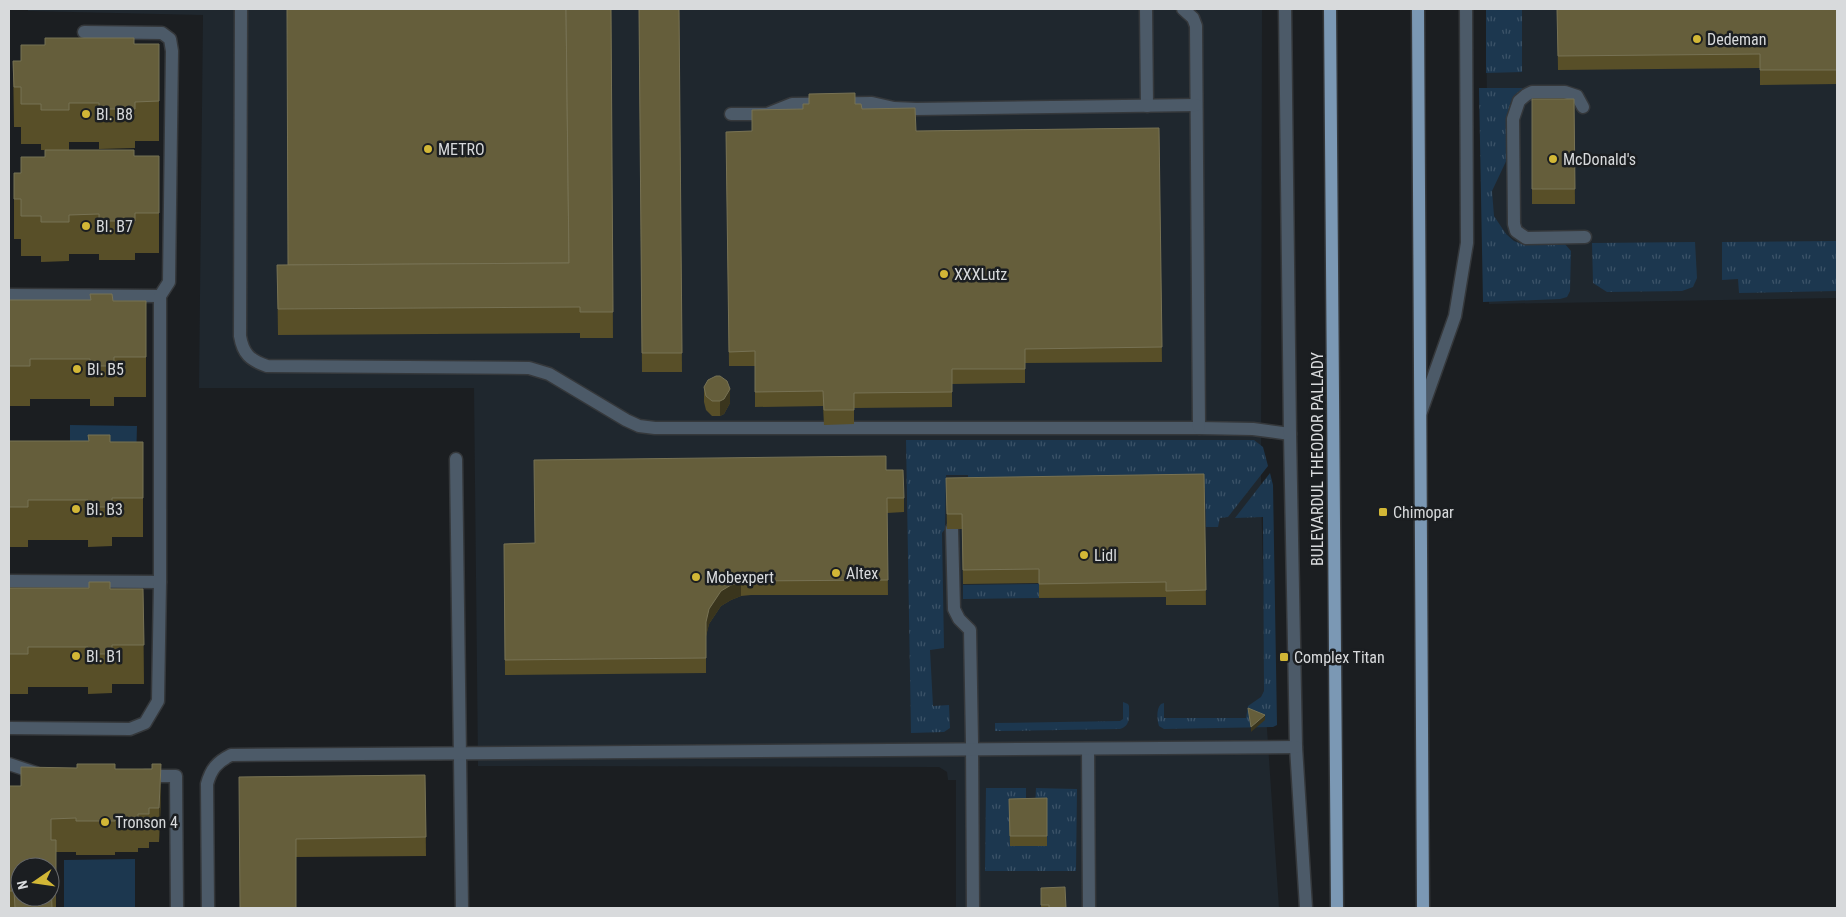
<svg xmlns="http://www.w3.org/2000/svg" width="1846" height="917" viewBox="0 0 1846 917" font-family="'Roboto Condensed',sans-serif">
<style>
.built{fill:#1f272e}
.grass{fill:url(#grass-tufts)}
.park{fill:#1c374f}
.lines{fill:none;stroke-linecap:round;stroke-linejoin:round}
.minor-casing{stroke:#35383b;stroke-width:15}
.major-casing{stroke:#35383b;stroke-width:15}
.minor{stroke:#4c5a68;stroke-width:12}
.major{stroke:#7b98b4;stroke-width:12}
.wall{fill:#584f28}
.shaded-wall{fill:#3a351d}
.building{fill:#655e3b;stroke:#777254;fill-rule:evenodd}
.poi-dot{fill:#d2b736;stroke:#1b1e21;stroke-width:2}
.labels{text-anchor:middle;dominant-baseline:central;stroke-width:5;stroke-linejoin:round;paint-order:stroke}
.poi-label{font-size:16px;fill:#d8dadc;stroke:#1b1e21;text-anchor:start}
.street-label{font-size:16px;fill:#d8dadc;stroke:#1b1e21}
</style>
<defs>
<pattern id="grass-tufts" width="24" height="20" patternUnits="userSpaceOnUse" patternTransform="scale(1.25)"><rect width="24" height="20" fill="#1c374f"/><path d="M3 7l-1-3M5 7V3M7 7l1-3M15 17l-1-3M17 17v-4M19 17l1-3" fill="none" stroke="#3c5368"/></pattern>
</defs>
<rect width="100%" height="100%" fill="#1b1e21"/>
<g class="built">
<path d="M28,9H1262L1261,491L1267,729L1279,908H956V780H948L947,772L939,767L478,766L474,388H199L203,15L28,11Z"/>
<path d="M1486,9H1837V298L1489,304Z"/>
</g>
<g class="grass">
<path d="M1486,9H1522V72L1486,73Z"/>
<path d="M1479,88H1523L1510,104L1508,112L1509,155L1492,191L1494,216L1506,234L1514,241L1522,244L1564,243L1571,251L1570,291L1567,297L1560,299L1483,302Z"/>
<path d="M1837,241V291L1739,293L1738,279L1722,280V242Z"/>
<path d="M1695,242L1697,278L1693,287L1682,291L1607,292L1593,283L1592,243Z"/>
<path d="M906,440H1254L1263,447L1268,466L1228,517L1220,518L1218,527H1206L1205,488L968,490V475H946L945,529L942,533L944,648L930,650L933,706L949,705L950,728L944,732L911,733Z"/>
<path d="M1270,473L1273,485L1277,725L1273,727L1164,729L1159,726C1157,720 1156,709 1161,704L1164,703V718H1246L1248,706L1261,697L1264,691L1263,517L1235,518Z"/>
<path d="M1039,584V598L963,599V585Z"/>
<path d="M1123,702L1128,704L1129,706C1129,716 1131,726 1120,729L995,731V723L1120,721L1123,719Z"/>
<path d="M986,788H1026V808L1010,846H1047L1035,808L1036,788L1077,789L1076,871H985Z"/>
</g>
<g class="park">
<path d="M70,425L137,426L136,462L70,461Z"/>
<path d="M135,859V908H64V860Z"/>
</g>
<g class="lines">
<defs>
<g id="minor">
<path d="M241,9L240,336C243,354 250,360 267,366L529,368L549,374L626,420L639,426L655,428H1199L1253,429L1290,434"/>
<path d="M1146,9L1147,106"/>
<path d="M1183,9L1193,18L1196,26L1199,428"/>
<path d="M1285,9L1290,434L1296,747L1306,908"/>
<path d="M1583,107L1577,96L1565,92H1532L1526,95L1519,101L1513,119L1514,224L1516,231L1526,238L1585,237"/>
<path d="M731,114H767L792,104L872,103L894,108L916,109L1196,105"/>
<path d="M9,295L160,296"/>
<path d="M1421,412L1455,316L1467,243L1466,9"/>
<path d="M456,459L462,908"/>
<path d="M952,529L954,609L959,619L970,630L972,742L973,908"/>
<path d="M9,581L160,582"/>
<path d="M9,728L130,729L145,723L158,701L160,582V296L169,282L172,51L170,39L162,33L84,32"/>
<path d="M1088,749L1089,908"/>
<path d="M9,764L36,773"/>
<path d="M145,776H176L177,908"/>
<path d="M208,908L207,784C211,769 217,762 231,755L1296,747"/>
</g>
<g id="major">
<path d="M1330,9L1337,908"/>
<path d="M1418,9L1423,908"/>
</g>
</defs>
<use href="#minor" class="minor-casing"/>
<use href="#major" class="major-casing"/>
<use href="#minor" class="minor"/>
<use href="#major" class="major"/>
</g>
<g class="wall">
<path d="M611,9L613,338H580V333L278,335L277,265H288Z"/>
<path d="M639,9H679L682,372H642Z"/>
<path d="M1557,9H1837V84L1760,85V68L1558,70Z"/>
<path d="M134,44H159V141H135V148L99,149V142H69V150H41V144H21V127H14L13,61H21Z"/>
<path d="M1532,99H1574L1575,204H1532Z"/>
<path d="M855,104L862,109L916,131L1159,128L1162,362L1025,363V383L952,384V407L854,408V424L824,425L823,406L755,407V366H729L726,132L752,131L803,109Z"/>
<path d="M134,156H159V253H135V260H99V254H69V261L41,262V256H21V239H14V173H21Z"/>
<path d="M9,300L146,301V397H114V406H90V399H30V406H9Z"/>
<path d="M704,387L730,403L724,414L720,416H712L706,410L704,402Z"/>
<path d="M9,441L143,442V537H112V546L88,547V540H28V547H9Z"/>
<path d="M886,470L904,498V512L887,513L888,595H751L741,596L731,600L721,606L709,624L706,636V673L505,675L504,544L535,543Z"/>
<path d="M1204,474L1206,605H1166V597L1039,598V583L963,584L962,529H947L946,478Z"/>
<path d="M9,588L143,589L144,684H112V693L88,694V687H28V694H9Z"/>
<path d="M115,769L161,798L159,842H149V848H138V852H115V855H76V852H56V908H9V786H21Z"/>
<path d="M425,775L426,856L296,857L239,777Z"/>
<path d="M1047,798V846H1010L1009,799Z"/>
<path d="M1041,888L1066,908H1041Z"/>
</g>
<g class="shaded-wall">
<path d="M730,389V403L724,414L720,416V401Z"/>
<path d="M741,582V596L731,600L721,606L709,624L706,636V622L709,609L721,591L731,585Z"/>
<path d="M1265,715V720L1251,732V727Z"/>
<path d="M161,764V798L159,842V808Z"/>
</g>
<g class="building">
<path d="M287,9H566L569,263L288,265Z"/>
<path d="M566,9H611L613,312H580V307L278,309L277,265L569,263Z"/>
<path d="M639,9H679L682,353H642Z"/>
<path d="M1557,9H1837V70H1760V54L1558,56Z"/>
<path d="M45,38H134V44H159V101L135,102V109H99V103H69V110H41V104H21V87H14L13,61H21V45H45Z"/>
<path d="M855,93V104H861L862,109L915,108L916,131L1159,128L1162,347L1025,349V369H952V392L854,393V410H824L823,391L755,392V351L729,352L726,132L752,131V110L803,109V104H809V94Z"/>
<path d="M1532,99H1574L1575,189H1532Z"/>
<path d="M45,150H134V156H159V213H135V221H99V214L69,215V222H41V216H21V199H14V173H21V157H45Z"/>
<path d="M90,294H112L113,301H146V357H114V366H90V359H30V366H9V300H91Z"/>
<path d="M716,376H720L727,381L730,389L724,399L720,401H712L706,396L704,387L708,380Z"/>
<path d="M88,435H110V442H143V498H112V507H88V500H28V507H9V441H89Z"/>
<path d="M886,456V470H903L904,498H887L888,580L751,581L741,582L731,585L721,591L709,609L706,622V658L505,660L504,544L535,543L534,460Z"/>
<path d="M1204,474L1206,590L1166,591V582L1039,584V569L963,570L962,514H947L946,478Z"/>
<path d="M89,582H110V589H143L144,645H112V654H88V647H28V654H9V588H89Z"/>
<path d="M1248,708L1265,715L1251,727Z"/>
<path d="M77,764H115V769H152V764H161L159,808H149V814H138V818H115V821H76V818L51,819V840H56V880L51,881L52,908H15L14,891H9V786H21V767L77,768ZM20,867H50V897H20Z"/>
<path d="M425,775L426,837L296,839V908H240L239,777Z"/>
<path d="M1047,798V836H1010L1009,799Z"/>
<path d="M1065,887L1066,908H1049V905H1041V888Z"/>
</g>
<g class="poi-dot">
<circle cx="1697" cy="39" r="5"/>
<circle cx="86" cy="114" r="5"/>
<circle cx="428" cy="149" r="5"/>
<circle cx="1553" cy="159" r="5"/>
<circle cx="86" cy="226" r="5"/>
<circle cx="944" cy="274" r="5"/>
<circle cx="77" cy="369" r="5"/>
<circle cx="76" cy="509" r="5"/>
<rect x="1378" y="507" width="10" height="10" rx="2.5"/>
<circle cx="1084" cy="555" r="5"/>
<circle cx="836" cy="573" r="5"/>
<circle cx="696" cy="577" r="5"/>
<circle cx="76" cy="656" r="5"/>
<rect x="1279" y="652" width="10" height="10" rx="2.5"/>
<circle cx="105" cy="822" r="5"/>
</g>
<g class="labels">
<g class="poi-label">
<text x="1707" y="39">Dedeman</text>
<text x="96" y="114">Bl. B8</text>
<text x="438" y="149">METRO</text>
<text x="1563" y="159">McDonald's</text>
<text x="96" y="226">Bl. B7</text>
<text x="954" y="274">XXXLutz</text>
<text x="87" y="369">Bl. B5</text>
<text x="86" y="509">Bl. B3</text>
<text x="1393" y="512">Chimopar</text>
<text x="1094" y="555">Lidl</text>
<text x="846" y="573">Altex</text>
<text x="706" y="577">Mobexpert</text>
<text x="86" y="656">Bl. B1</text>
<text x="1294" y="657">Complex Titan</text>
<text x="115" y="822">Tronson 4</text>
</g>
<g class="street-label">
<text transform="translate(1317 459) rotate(-90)">BULEVARDUL THEODOR PALLADY</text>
</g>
</g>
<rect width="1846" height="917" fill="none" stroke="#d8dadc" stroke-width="20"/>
<g transform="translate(35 882) rotate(257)"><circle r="24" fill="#1b1e21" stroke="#67696c"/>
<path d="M0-4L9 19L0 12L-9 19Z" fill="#d2b736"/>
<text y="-8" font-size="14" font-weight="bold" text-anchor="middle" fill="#d8dadc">N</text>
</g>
</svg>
